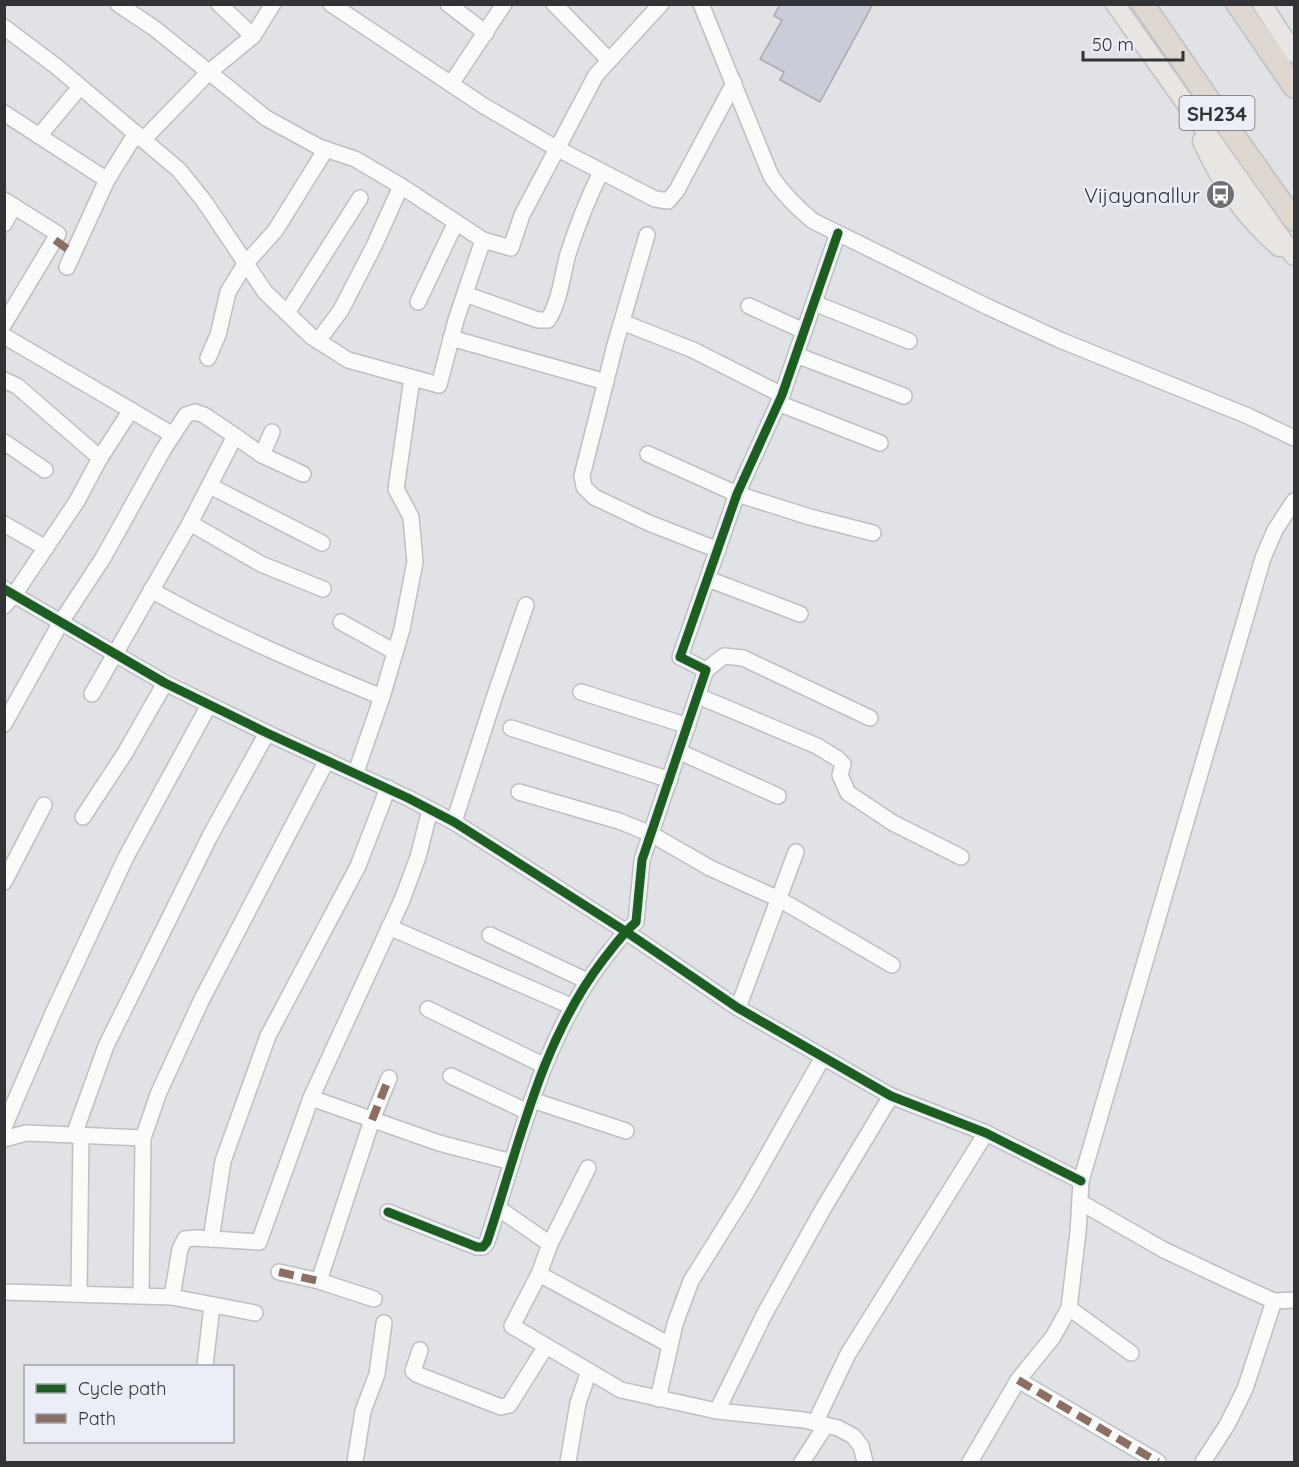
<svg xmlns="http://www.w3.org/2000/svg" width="1299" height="1467" viewBox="0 0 1299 1467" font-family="Quicksand,sans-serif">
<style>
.building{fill:#cacdd8;stroke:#a8a9ad;stroke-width:1.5}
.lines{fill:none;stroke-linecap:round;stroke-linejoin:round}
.minor-casing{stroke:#bebfc2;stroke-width:18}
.major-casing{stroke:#c0c0c3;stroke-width:21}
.highway-casing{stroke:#c0c0c3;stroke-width:24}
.minor{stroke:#fafbfb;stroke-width:15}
.major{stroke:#e9e5e2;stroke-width:18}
.highway{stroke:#ded8d1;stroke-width:21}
.quiet{stroke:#8d6e63;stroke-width:8;stroke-dasharray:15 8;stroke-linecap:butt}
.cycleway-casing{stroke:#ebeef7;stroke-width:13}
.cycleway{stroke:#1b5e20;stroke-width:9}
.labels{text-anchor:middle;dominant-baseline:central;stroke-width:4.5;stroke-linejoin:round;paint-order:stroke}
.shield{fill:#ebeef7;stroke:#6a6b70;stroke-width:1.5}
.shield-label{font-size:20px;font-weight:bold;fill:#323336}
.poi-label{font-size:21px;fill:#323336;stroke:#ebeef7;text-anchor:end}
</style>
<rect width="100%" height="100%" fill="#e1e2e6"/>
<path class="building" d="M780,4H873L820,102L780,80L784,72L760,59L782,20L774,16Z"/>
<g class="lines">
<defs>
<g id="minor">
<path d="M118,4L154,28L266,118L319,147L355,159L401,186L483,240"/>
<path d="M219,4L253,36"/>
<path d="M331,4L484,106L556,148L655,199L668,201L677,190L734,83"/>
<path d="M448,4L486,33"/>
<path d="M554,4L609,60"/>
<path d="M701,4L771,176C783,194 796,207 813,221L988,307L1060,340L1248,416L1294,438"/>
<path d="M4,27L57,67L179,170L204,201L265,292L312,337L348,360L439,385L456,320L483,240L511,248L522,215L596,75L661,4"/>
<path d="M451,84L504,4"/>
<path d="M4,113L107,180"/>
<path d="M39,136L80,87"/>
<path d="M143,140L208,73L253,36L273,4"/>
<path d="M4,200L58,234L4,324"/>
<path d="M4,224L14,206"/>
<path d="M647,235L615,345L582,476L584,487L594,497L649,523L718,550"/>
<path d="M67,267L107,180L136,133"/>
<path d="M465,294L538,320H548C560,301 562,276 568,254C577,226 588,198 601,172"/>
<path d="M418,302L456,222"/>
<path d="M814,303L909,341"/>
<path d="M749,306L804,331"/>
<path d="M287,313L360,198"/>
<path d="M622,322L693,350L782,395"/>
<path d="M4,336L173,435"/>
<path d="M451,338L606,382"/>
<path d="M318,341L341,310L374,246L401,186"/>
<path d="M796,355L904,396"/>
<path d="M208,358L218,335L228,292L245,264L275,231L326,149"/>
<path d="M4,380L17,386L100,458"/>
<path d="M778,403L880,443"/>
<path d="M4,442L45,470"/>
<path d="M648,454L737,494L810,517L873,533"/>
<path d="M262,455L272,432"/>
<path d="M210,486L322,543"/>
<path d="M190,523L261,564L323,589"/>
<path d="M4,524L46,548"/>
<path d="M708,579L800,614"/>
<path d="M4,589L165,683L267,733L408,798L454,822L625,931L738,1008L891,1096L986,1133L1081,1181"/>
<path d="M151,590C225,632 303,665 382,697"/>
<path d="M4,606L14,595L77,501L100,458L131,410"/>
<path d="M341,622L395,652"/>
<path d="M706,670L724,656L743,658L870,718"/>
<path d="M581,692L688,726"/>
<path d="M92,694L190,523L235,436L262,455L303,474"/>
<path d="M698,696L817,746L838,759L843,764L840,775L848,793L893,823L961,857"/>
<path d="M4,724L61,622L103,558L163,450L186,415L195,412L204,415L235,436"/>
<path d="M511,728L670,780"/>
<path d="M680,752L778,796"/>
<path d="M356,772L382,697L402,629L415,562L411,517L396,489L412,378"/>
<path d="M519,792L619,821L651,834L710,868L779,899L892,965"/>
<path d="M83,817L125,753L165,683"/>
<path d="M454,822L494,698L526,605"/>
<path d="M4,882L44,805"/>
<path d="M389,927L573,1007"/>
<path d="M490,935L587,981"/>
<path d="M738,1008L796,852"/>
<path d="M428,1009L543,1065"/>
<path d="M451,1076L528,1112"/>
<path d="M311,1098L439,1143L512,1162"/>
<path d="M532,1100L626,1131"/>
<path d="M4,1127L53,1013L126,857L209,705"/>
<path d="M74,1135L106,1046L210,836L267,733"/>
<path d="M4,1139L26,1133L143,1138"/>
<path d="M588,1168L550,1244L539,1274L512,1326L621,1390L717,1411L804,1420L838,1428L853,1436L861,1446L865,1462"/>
<path d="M1080,1202L1164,1250L1234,1283L1274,1301L1294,1300"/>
<path d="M498,1208L550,1244"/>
<path d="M388,1212L477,1247H483L487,1242C519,1146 540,1042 603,960C614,946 623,933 636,922L642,860L706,670L680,657L737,494L782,395L838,233"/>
<path d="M211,1239L223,1161L268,1036L358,866L388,788"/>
<path d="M279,1272L319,1281"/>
<path d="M539,1274L670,1345"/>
<path d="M4,1292L172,1297L255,1313"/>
<path d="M79,1294L81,1135"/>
<path d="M141,1296L143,1138L159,1092L201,1001L327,760"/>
<path d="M172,1297L180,1249L185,1239L195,1238L259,1242L311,1098L402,900L418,857L430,810"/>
<path d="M374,1299L319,1281L372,1120L389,1078"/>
<path d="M1069,1308L1131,1353"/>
<path d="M420,1350L413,1371L416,1374L501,1407L509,1405L513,1399L546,1346"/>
<path d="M205,1366L212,1305"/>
<path d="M1018,1380L1158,1462"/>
<path d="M658,1399L675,1324L691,1281L746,1193L823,1057"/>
<path d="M717,1411L765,1313L823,1209L891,1096"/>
<path d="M815,1423L848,1354L986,1133"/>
<path d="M355,1462L363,1411L377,1374L384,1323"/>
<path d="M568,1462L578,1403L589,1371"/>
<path d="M802,1462L826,1425"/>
<path d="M970,1462L1018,1380L1053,1337L1069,1308L1078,1232L1081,1181L1263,558L1275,530L1294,501"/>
<path d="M1203,1462L1227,1425L1245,1389L1274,1301"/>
</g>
<g id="major">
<path d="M1115,4L1294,256"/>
<path d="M1262,4L1294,53"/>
<path d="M1202,141C1220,181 1245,218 1279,247"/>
</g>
<g id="highway">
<path d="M1143,4L1225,123L1294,220"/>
<path d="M1237,4L1294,87"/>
</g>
</defs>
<use href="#minor" class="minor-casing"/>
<use href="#major" class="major-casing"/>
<use href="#highway" class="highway-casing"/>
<use href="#minor" class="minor"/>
<use href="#major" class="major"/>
<use href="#highway" class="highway"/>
<g class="quiet">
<path d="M55,240L73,253"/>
<path d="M372,1120L389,1078"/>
<path d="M279,1272L319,1281"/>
<path d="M1018,1380L1158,1462"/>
</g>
<defs>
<g id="cycleway">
<path d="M4,589L165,683L267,733L408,798L454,822L625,931L738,1008L891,1096L986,1133L1081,1181"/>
<path d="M388,1212L477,1247H483L487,1242C519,1146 540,1042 603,960C614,946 623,933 636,922L642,860L706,670L680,657L737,494L782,395L838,233"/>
</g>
</defs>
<use href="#cycleway" class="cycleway-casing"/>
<use href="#cycleway" class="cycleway"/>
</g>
<defs>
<symbol id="bus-disc" viewBox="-11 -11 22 22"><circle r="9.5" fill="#6f7074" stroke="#ebeef7"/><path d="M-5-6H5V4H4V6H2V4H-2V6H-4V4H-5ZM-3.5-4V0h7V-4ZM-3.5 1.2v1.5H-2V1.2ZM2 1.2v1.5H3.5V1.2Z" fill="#fff"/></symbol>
</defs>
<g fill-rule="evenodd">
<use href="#bus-disc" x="1204" y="178" width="33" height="33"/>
</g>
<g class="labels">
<rect class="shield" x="1179.5" y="96" width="75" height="34" rx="4.5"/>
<g class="shield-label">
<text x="1217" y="113">SH234</text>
</g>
<g class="poi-label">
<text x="1200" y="195">Vijayanallur</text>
</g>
</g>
<rect width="1299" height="1467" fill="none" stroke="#323336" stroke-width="12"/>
<rect x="24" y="1365" width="210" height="78" fill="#ebeef7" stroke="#a1a3aa" stroke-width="1.5"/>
<rect x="36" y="1384" width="30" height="9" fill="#1b5e20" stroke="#a1a3aa" stroke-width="1.5"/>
<text x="78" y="1395" font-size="18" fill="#323336">Cycle path</text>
<rect x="36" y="1414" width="30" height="9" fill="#8d6e63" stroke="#a1a3aa" stroke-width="1.5"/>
<text x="78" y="1425" font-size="18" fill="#323336">Path</text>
<path d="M1083 51v9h100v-9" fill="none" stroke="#323336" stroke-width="3"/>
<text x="1092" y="51" font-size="18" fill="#323336" stroke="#ebeef7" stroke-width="4.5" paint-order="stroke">50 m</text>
</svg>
